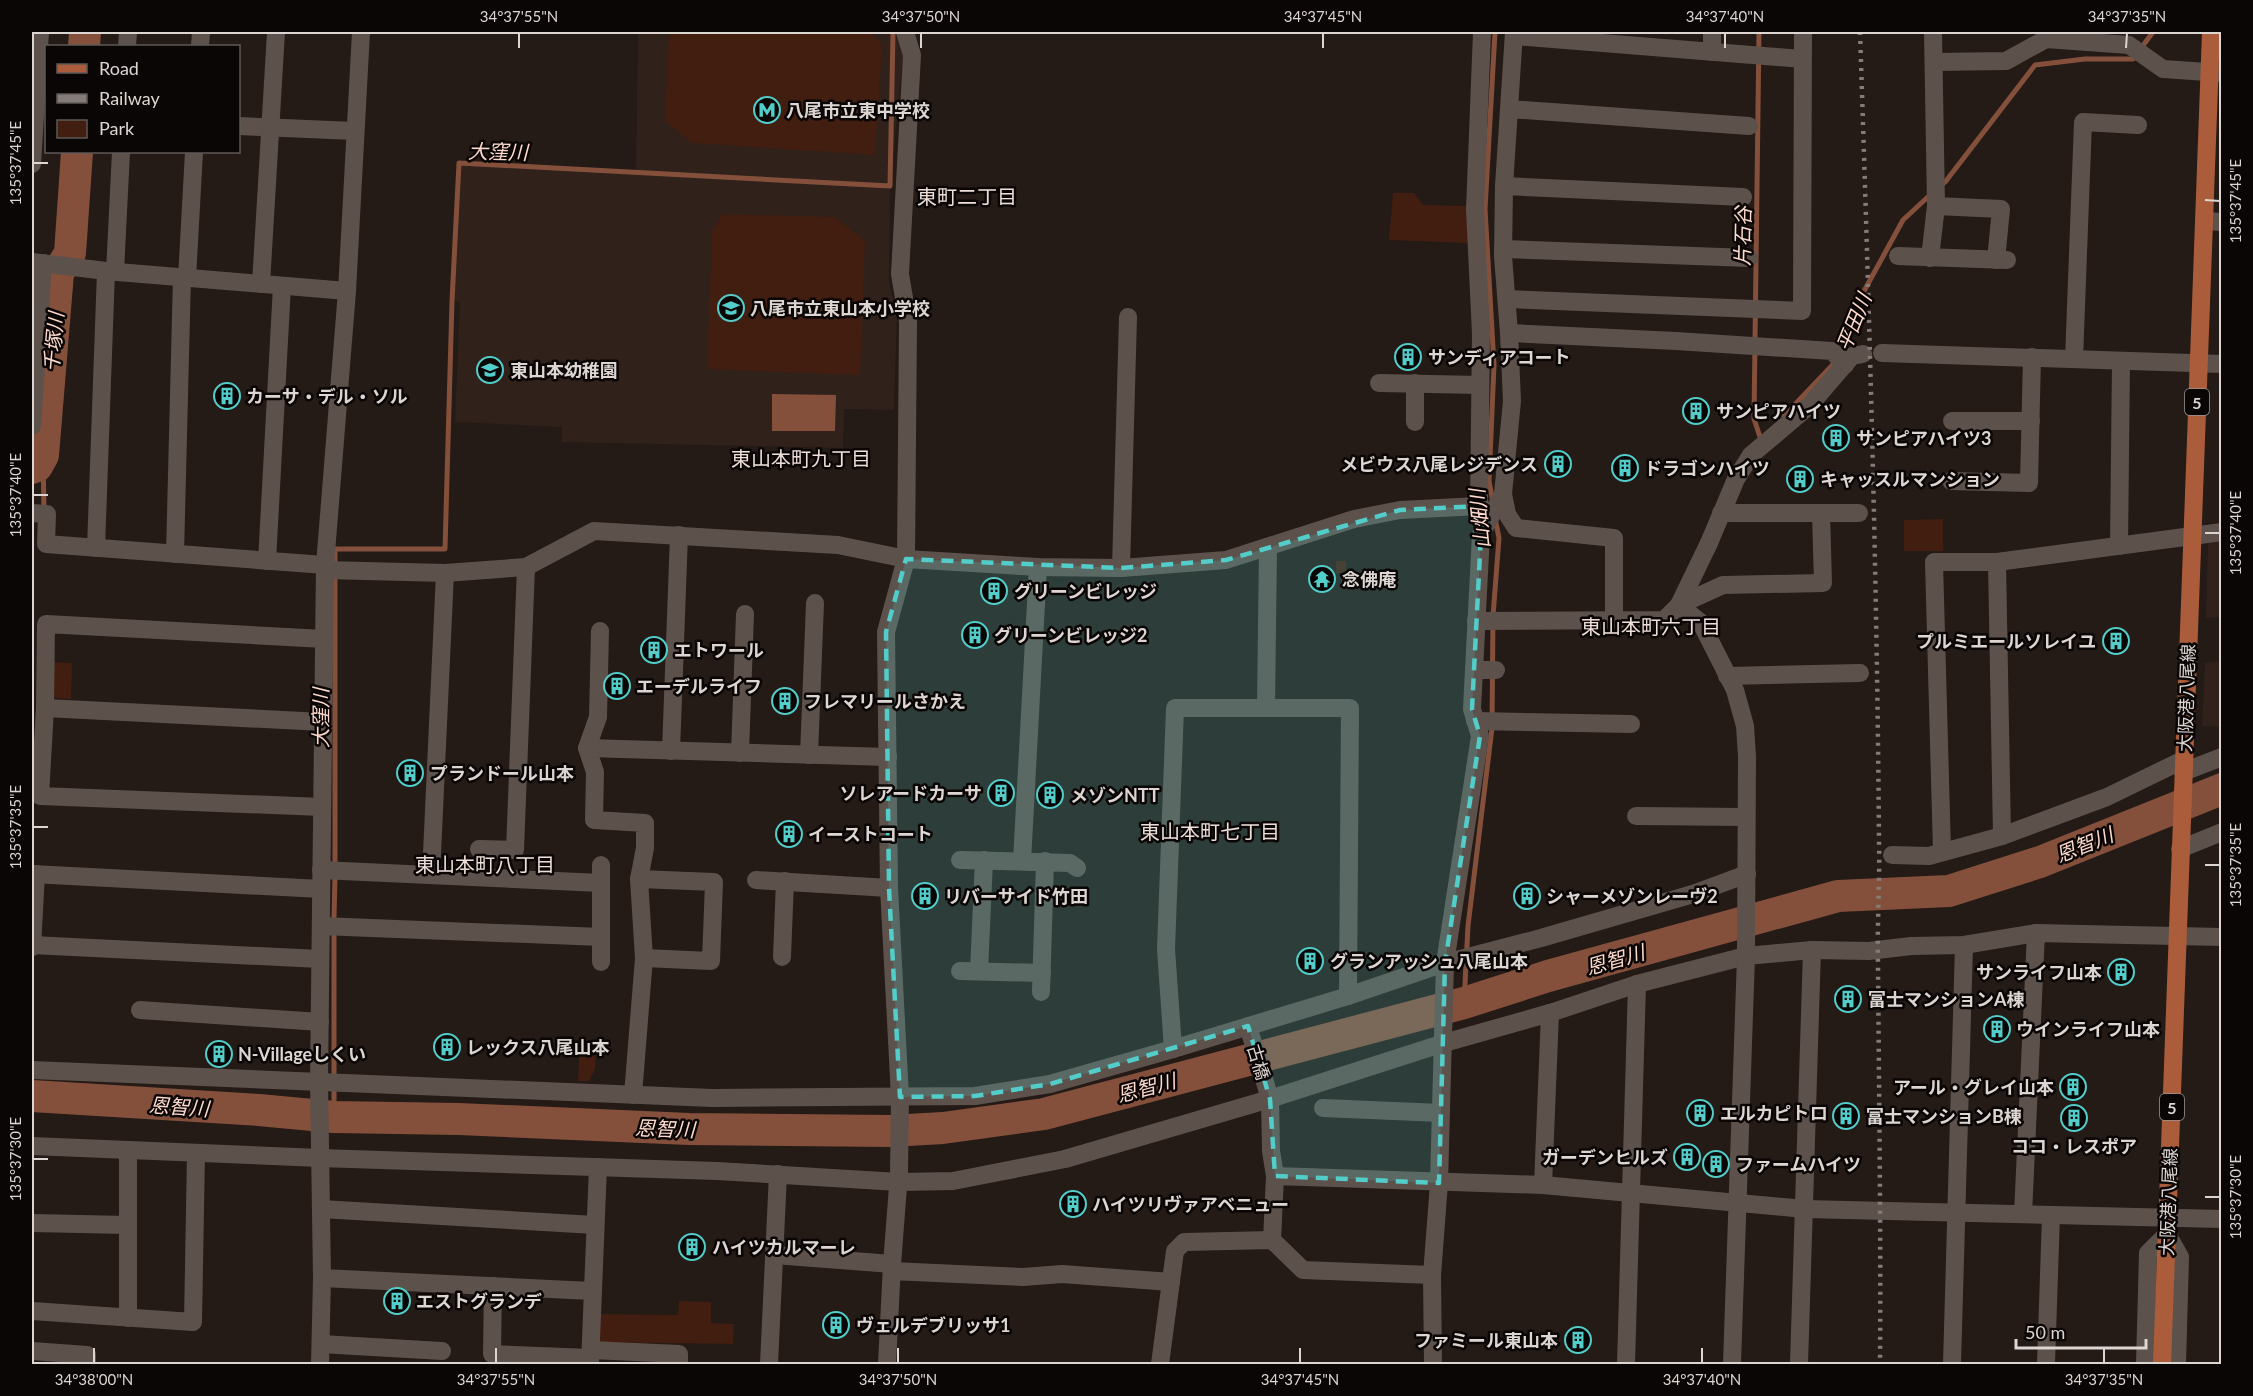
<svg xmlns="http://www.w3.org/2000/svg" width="2253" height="1396" viewBox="0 0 2253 1396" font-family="Lato,'Noto Sans JP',sans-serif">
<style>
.built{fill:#30211b}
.green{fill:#411e10}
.water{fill:#84503c}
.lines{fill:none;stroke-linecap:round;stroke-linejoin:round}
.stream{stroke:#84503c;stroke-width:5}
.river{stroke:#84503c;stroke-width:32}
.street{stroke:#5d514c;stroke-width:18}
.primary{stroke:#ab5d3b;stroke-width:18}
.rail{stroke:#857c79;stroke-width:4.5;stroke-dasharray:3 6;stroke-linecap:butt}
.marked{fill:#53cdc9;fill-opacity:0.2;stroke:#53cdc9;stroke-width:4.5;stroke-dasharray:12 8;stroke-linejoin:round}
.ticks{fill:none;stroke:#dcd5d2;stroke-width:2}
.labels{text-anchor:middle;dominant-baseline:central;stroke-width:5;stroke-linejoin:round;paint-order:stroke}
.shield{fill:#0a0605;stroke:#9d9794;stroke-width:1.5}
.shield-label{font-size:16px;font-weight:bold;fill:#dcd5d2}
.poi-label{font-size:18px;font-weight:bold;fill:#dcd5d2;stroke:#0a0605;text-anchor:start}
.street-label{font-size:18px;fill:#dcd5d2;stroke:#0a0605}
.water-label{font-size:20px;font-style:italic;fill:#fddacd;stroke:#0a0605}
.neighbourhood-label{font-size:20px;fill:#edded9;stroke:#0a0605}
.neatline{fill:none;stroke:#dcd5d2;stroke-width:2}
.ticks-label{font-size:15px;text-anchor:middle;fill:#dcd5d2}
</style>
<rect width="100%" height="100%" fill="#241a16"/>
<g class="built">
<path d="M638,32H891L901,40L904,47L890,186L889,282L897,314L894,410L844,409L843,448L562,442V427L455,422L460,302L452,301L459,163L636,173Z"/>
<path d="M2221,541V617L2206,618L2208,543Z"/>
<path d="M2221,661V727L2202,726L2205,663Z"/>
</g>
<g class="green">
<path d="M669,32H871L882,45L875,155L692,143L665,121Z"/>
<path d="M1393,193H1414L1423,205L1467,206L1468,243L1389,240Z"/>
<path d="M723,214L835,217L865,241L860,375L707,369L712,231Z"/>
<path d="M1943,519V551H1904V520Z"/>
<path d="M1336,561H1346V572H1350L1351,589H1341V573H1336Z"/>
<path d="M51,662L72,663L71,699L56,698L49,691Z"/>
<path d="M580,1041H596L595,1069L589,1081H578Z"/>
<path d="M679,1301L711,1302V1323L734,1324L733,1344L599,1342V1314L678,1315Z"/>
</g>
<path class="water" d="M772,394L836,395L835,431H772Z"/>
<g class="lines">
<g class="stream">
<path d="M1759,32L1754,419L1761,440L1763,438"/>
<path d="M1939,187L1946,181L2035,65L2085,59H2133L2153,32"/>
<path d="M1784,416L1842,355L1858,302L1903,220L1930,195"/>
<path d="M43,455L44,511"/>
<path d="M1493,502L1489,481L1494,365L1485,209L1495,32"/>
<path d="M335,563V549H445L452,301L459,163L890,186L893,32"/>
<path d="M335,862V575"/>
<path d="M334,917L335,876"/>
<path d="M1464,1003L1468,926L1492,728L1493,616L1499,538L1495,518"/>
<path d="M334,1078V932"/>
<path d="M334,1117V1087"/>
</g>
<g class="river">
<path d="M84,46L85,32"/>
<path d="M32,468L37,466L43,455L58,273L70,253L77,152"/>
<path d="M32,1096L259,1110L334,1117L459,1119L689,1129L890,1131L943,1128L1044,1114L1464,1003L1548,976L1838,896L1949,891L2040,862L2222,789"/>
</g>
<g class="street">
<path d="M1933,32L1936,206L2001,209L1996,260"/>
<path d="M1514,36L1802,59"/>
<path d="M127,46L128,32"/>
<path d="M200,46L201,32"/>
<path d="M1712,52V32"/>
<path d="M1934,62L2006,61L2046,39L2129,45L2163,69L2222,73"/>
<path d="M1509,109L1749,126"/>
<path d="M238,126L355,131"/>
<path d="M32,164L40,32"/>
<path d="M1504,186L1743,197"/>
<path d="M2204,221L2222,222"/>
<path d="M1503,249L1749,258"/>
<path d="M1898,256L2007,260"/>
<path d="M1930,258L1936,206"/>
<path d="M32,262L106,271L347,291"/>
<path d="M115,272L121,152"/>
<path d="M187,278L194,152"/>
<path d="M261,284L276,32"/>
<path d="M1507,299L1802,311L1803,32"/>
<path d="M1509,333L1676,341L1832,351L1845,365"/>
<path d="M1882,353L2222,364"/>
<path d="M2074,359L2083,122L2138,125"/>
<path d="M1379,383L1480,385"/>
<path d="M1952,421H2031"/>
<path d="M1415,422V383"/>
<path d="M32,426L43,263"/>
<path d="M1951,481L2029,483L2032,357"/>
<path d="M1503,494L1507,514L1516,528L1614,538V620"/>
<path d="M1479,506L1481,334L1475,209L1482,32"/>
<path d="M32,513L47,514L46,544L325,565"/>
<path d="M1721,513H1859"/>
<path d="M2119,546L2121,361"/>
<path d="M96,548L106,271"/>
<path d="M175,554L182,277"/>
<path d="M267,561L282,286"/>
<path d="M1997,562L2002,836"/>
<path d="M1121,568L1128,317"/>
<path d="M325,570L445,573L526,567L594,531L838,545L906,559L1038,567L1121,568L1226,560L1354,519L1400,510L1479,506L1490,514"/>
<path d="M1476,621L1664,620L1679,605L1723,585L1823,583L1821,513"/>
<path d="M600,631L598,717L587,748L595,772L594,820L645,823V848L639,879L644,958L633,1095"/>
<path d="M1474,670H1496"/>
<path d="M1727,676L1860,673"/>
<path d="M45,708L323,722"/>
<path d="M1266,708L1268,547"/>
<path d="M1475,721L1631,724"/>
<path d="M587,748L888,757"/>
<path d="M671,751L679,535"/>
<path d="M740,753L745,614"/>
<path d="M809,755L815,603"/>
<path d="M2183,772L2222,757"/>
<path d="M322,807L40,796L45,708L46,624L324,639"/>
<path d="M1636,816L1746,817"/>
<path d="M479,849L515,850L526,567"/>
<path d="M2180,849L2222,832"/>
<path d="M1942,851L1934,562H1997L2222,532"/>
<path d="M1892,855L1929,856L2002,836L2107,797L2183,760"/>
<path d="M960,860L1070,863L1077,868"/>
<path d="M1022,861L1038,567"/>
<path d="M321,870L601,883"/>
<path d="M32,874L321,889"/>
<path d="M431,875L445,573"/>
<path d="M639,879L714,882L711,961L644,958"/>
<path d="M756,880L889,888"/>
<path d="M321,926L601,937"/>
<path d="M32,945L320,959"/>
<path d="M32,947L36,874"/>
<path d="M782,957L785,881"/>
<path d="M601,962V865"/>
<path d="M960,971L1042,973"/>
<path d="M979,971L984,860"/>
<path d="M1041,992L1045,861"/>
<path d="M140,1010L320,1022"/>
<path d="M1248,1026L1270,1099L1271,1151L1275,1176L1272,1240"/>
<path d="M1173,1049L1166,949L1175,708H1350L1348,996"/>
<path d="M32,1070L712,1098L975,1096L1050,1084L1173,1049L1348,996L1445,963L1541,938L1693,894L1747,874"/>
<path d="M1323,1108L1441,1113"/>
<path d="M32,1146L320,1158L717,1171L899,1182L953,1181L1065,1159L1270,1099L1444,1043L1550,1013L1637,984L1746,956L1812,950L1869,951L1911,946L1964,945L2036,933L2222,937"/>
<path d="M128,1150V1318"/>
<path d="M1275,1176L1543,1185L1805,1209L2222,1219"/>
<path d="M1543,1185L1550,1013"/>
<path d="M321,1209L595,1225"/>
<path d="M2023,1214L2036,933"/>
<path d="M32,1223L128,1225"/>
<path d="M774,1255L892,1264"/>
<path d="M892,1271L1023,1277L1062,1274L1171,1282"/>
<path d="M322,1278L592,1291"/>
<path d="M493,1286L492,1354L590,1358"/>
<path d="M32,1311L193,1322L196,1153"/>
<path d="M321,1344L442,1351"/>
<path d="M591,1350L679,1354V1364"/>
<path d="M32,1351L87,1355V1364"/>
<path d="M320,1364L322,1278L319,1080L325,565L347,291L361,32"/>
<path d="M590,1364L598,1167"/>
<path d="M769,1364L778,1174"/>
<path d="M887,1364L892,1264L899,1174L900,1097L889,888L886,632L906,559L908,322L900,274L912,55L905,32"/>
<path d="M1160,1364L1175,1251L1184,1242L1272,1240L1303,1270L1432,1275"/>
<path d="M1433,1364L1432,1275L1439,1183L1445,963L1480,736L1472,709L1481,534L1503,494L1512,401L1509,333L1503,256L1504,186L1514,32"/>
<path d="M1626,1364L1637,984"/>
<path d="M1732,1364L1746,956L1747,756L1745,726L1735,690L1701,623L1679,605L1709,543L1736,479L1751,455L1809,406L1852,356L1863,354"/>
<path d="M1799,1364L1812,950"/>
<path d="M1952,1364L1964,945"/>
<path d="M2046,1364L2051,1215"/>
<path d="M2145,1364L2148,1253L2167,1234L2180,1257L2177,1364"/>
</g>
<path class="primary" d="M2162,1364L2211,32"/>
<path class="rail" d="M1860,32C1869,302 1877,572 1879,842C1880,882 1877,922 1878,963C1879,1097 1881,1230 1880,1364"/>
</g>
<path class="marked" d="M1479,506L1490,514L1481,534L1472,709L1480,736L1445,963L1439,1183L1275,1176L1270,1099L1248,1026L1050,1084L975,1096L900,1097L889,888L886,632L906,559L1121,568L1226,560L1400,510Z"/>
<path class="ticks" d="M519,48V33M921,48V33M1323,48V33M1725,48V33M2126,48L2127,33M33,163H48M2205,200L2220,201M33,495H48M2205,533H2220M33,827H48M2205,865H2220M33,1159H48M2205,1197H2220M94,1363V1348M496,1363V1348M898,1363V1348M1300,1363V1348M1702,1363V1348M2104,1363V1348"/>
<defs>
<symbol id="metro-ring" viewBox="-11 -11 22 22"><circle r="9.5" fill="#0a0605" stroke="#53cdc9" stroke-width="1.5"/><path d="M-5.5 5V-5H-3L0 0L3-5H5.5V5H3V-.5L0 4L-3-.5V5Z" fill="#53cdc9"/></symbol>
<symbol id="school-ring" viewBox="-11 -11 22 22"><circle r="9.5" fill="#0a0605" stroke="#53cdc9" stroke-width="1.5"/><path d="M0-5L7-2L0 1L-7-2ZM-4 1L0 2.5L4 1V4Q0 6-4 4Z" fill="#53cdc9"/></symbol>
<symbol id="building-ring" viewBox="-11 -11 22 22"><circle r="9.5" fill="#0a0605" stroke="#53cdc9" stroke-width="1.5"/><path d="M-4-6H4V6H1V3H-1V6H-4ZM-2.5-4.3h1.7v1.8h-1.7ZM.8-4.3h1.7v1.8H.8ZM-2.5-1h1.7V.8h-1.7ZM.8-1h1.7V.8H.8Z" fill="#53cdc9"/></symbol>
<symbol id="temple-ring" viewBox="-11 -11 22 22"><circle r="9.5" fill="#0a0605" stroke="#53cdc9" stroke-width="1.5"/><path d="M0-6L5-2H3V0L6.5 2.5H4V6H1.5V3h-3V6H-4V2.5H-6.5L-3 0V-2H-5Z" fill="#53cdc9"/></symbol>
</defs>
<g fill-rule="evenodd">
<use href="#metro-ring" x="752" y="95" width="30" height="30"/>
<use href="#school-ring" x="716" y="293" width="30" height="30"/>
<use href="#building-ring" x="1393" y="342" width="30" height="30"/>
<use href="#school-ring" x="475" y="355" width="30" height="30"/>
<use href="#building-ring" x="212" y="381" width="30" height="30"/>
<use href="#building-ring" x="1681" y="396" width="30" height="30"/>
<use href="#building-ring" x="1821" y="423" width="30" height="30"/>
<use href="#building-ring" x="1543" y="449" width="30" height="30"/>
<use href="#building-ring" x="1610" y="453" width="30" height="30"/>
<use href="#building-ring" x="1785" y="464" width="30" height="30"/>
<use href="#temple-ring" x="1307" y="564" width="30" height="30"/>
<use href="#building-ring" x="979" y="576" width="30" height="30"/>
<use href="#building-ring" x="960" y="620" width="30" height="30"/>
<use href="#building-ring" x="2101" y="626" width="30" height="30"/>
<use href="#building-ring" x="639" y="635" width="30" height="30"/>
<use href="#building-ring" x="602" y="671" width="30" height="30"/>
<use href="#building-ring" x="770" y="686" width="30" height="30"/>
<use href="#building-ring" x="395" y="758" width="30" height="30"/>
<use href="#building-ring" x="986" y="778" width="30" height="30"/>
<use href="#building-ring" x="1035" y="780" width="30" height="30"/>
<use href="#building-ring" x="774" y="819" width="30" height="30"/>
<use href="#building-ring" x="910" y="881" width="30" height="30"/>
<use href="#building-ring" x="1512" y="881" width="30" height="30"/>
<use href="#building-ring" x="1295" y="946" width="30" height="30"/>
<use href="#building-ring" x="2106" y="957" width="30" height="30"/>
<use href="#building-ring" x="1833" y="984" width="30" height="30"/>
<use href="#building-ring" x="1982" y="1014" width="30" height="30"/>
<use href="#building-ring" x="432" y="1032" width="30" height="30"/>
<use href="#building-ring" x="204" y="1039" width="30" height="30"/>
<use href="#building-ring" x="2058" y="1072" width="30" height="30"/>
<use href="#building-ring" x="1685" y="1098" width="30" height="30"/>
<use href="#building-ring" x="1831" y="1101" width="30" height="30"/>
<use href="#building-ring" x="2059" y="1103" width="30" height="30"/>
<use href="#building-ring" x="1672" y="1142" width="30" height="30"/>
<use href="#building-ring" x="1701" y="1149" width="30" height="30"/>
<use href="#building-ring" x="1058" y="1189" width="30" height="30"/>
<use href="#building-ring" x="677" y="1232" width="30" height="30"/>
<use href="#building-ring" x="382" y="1286" width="30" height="30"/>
<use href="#building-ring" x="821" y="1310" width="30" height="30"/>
<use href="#building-ring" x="1563" y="1325" width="30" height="30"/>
</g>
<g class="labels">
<g class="shield">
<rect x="2185" y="389" width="24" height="26" rx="4.5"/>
<rect x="2160" y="1094" width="24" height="26" rx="4.5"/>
</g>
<g class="shield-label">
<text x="2197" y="402">5</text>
<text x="2172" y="1107">5</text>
</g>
<g class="poi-label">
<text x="786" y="110">八尾市立東中学校</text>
<text x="750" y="308">八尾市立東山本小学校</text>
<text x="1428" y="357">サンディアコート</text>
<text x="510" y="370">東山本幼稚園</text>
<text x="246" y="396">カーサ・デル・ソル</text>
<text x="1716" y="411">サンピアハイツ</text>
<text x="1856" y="438">サンピアハイツ3</text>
<text x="1538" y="464" text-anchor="end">メビウス八尾レジデンス</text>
<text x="1644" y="468">ドラゴンハイツ</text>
<text x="1820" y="479">キャッスルマンション</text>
<text x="1342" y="579">念佛庵</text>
<text x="1014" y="591">グリーンビレッジ</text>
<text x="994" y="635">グリーンビレッジ2</text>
<text x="2096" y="641" text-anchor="end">プルミエールソレイユ</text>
<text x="674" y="650">エトワール</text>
<text x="636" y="686">エーデルライフ</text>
<text x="804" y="701">フレマリールさかえ</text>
<text x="430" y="773">プランドール山本</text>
<text x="982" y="793" text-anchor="end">ソレアードカーサ</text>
<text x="1070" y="795">メゾンNTT</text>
<text x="808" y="834">イーストコート</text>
<text x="944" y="896">リバーサイド竹田</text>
<text x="1546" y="896">シャーメゾンレーヴ2</text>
<text x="1330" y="961">グランアッシュ八尾山本</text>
<text x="2102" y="972" text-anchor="end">サンライフ山本</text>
<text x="1868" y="999">富士マンションA棟</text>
<text x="2016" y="1029">ウインライフ山本</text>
<text x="466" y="1047">レックス八尾山本</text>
<text x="238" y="1054">N-Villageしくい</text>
<text x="2054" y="1087" text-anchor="end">アール・グレイ山本</text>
<text x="1720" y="1113">エルカピトロ</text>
<text x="1866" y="1116">富士マンションB棟</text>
<text x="2074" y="1146" text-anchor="middle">ココ・レスポア</text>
<text x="1668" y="1157" text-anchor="end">ガーデンヒルズ</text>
<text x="1736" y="1164">ファームハイツ</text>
<text x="1092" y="1204">ハイツリヴァアベニュー</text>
<text x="712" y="1247">ハイツカルマーレ</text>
<text x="416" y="1301">エストグランデ</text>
<text x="856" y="1325">ヴェルデブリッサ1</text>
<text x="1558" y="1340" text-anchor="end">ファミール東山本</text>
</g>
<g class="street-label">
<text transform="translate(2186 698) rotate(-88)">大阪港八尾線</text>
<text transform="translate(1259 1062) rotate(73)">古橋</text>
<text transform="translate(2168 1202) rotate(-88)">大阪港八尾線</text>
</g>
<g class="water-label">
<text transform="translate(498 151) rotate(1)">大窪川</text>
<text transform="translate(1742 236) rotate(-89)">片石谷</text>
<text transform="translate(1853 322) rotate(-68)">平田川</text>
<text transform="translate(53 342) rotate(-85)">千塚川</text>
<text transform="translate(1479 519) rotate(-96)">山畑川</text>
<text transform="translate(320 718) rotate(-90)">大窪川</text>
<text transform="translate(2084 844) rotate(-22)">恩智川</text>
<text transform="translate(1615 959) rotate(-16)">恩智川</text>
<text transform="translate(1146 1087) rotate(-15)">恩智川</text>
<text transform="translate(179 1106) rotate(4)">恩智川</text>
<text transform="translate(665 1128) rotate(2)">恩智川</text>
</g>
<g class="neighbourhood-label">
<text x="967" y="196">東町二丁目</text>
<text x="801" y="458">東山本町九丁目</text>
<text x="1651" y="626">東山本町六丁目</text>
<text x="1210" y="831">東山本町七丁目</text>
<text x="485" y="864">東山本町八丁目</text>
</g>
</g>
<rect width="2253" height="1396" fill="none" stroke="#0a0605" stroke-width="66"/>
<rect x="45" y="45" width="195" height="108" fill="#0a0605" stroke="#5e5957" stroke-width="1.5"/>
<rect x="57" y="64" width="30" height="9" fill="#ab5d3b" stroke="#5e5957" stroke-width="1.5"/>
<text x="99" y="75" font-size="18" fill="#dcd5d2">Road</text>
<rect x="57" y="94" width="30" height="9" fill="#857c79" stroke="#5e5957" stroke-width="1.5"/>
<text x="99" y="105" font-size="18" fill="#dcd5d2">Railway</text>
<rect x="57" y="120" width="30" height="18" fill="#411e10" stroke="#5e5957" stroke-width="1.5"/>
<text x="99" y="135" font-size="18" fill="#dcd5d2">Park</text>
<path d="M2016 1339v9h130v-9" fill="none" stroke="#dcd5d2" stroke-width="3"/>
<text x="2025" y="1339" font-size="18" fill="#dcd5d2" stroke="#0a0605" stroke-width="4.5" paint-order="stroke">50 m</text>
<rect x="33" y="33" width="2187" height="1330" class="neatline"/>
<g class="ticks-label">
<text x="519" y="22">34°37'55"N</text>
<text x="921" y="22">34°37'50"N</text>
<text x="1323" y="22">34°37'45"N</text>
<text x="1725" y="22">34°37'40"N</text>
<text x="2127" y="22">34°37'35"N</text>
<text transform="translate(16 163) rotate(-90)" y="5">135°37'45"E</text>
<text transform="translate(2236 201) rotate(-90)" y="5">135°37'45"E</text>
<text transform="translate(16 495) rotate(-90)" y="5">135°37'40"E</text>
<text transform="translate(2236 533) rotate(-90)" y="5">135°37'40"E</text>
<text transform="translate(16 827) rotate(-90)" y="5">135°37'35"E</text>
<text transform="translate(2236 865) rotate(-90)" y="5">135°37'35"E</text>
<text transform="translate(16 1159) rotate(-90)" y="5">135°37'30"E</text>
<text transform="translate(2236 1197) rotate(-90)" y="5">135°37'30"E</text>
<text x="94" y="1385">34°38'00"N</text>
<text x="496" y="1385">34°37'55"N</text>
<text x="898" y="1385">34°37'50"N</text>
<text x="1300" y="1385">34°37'45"N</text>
<text x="1702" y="1385">34°37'40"N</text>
<text x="2104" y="1385">34°37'35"N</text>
</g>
</svg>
